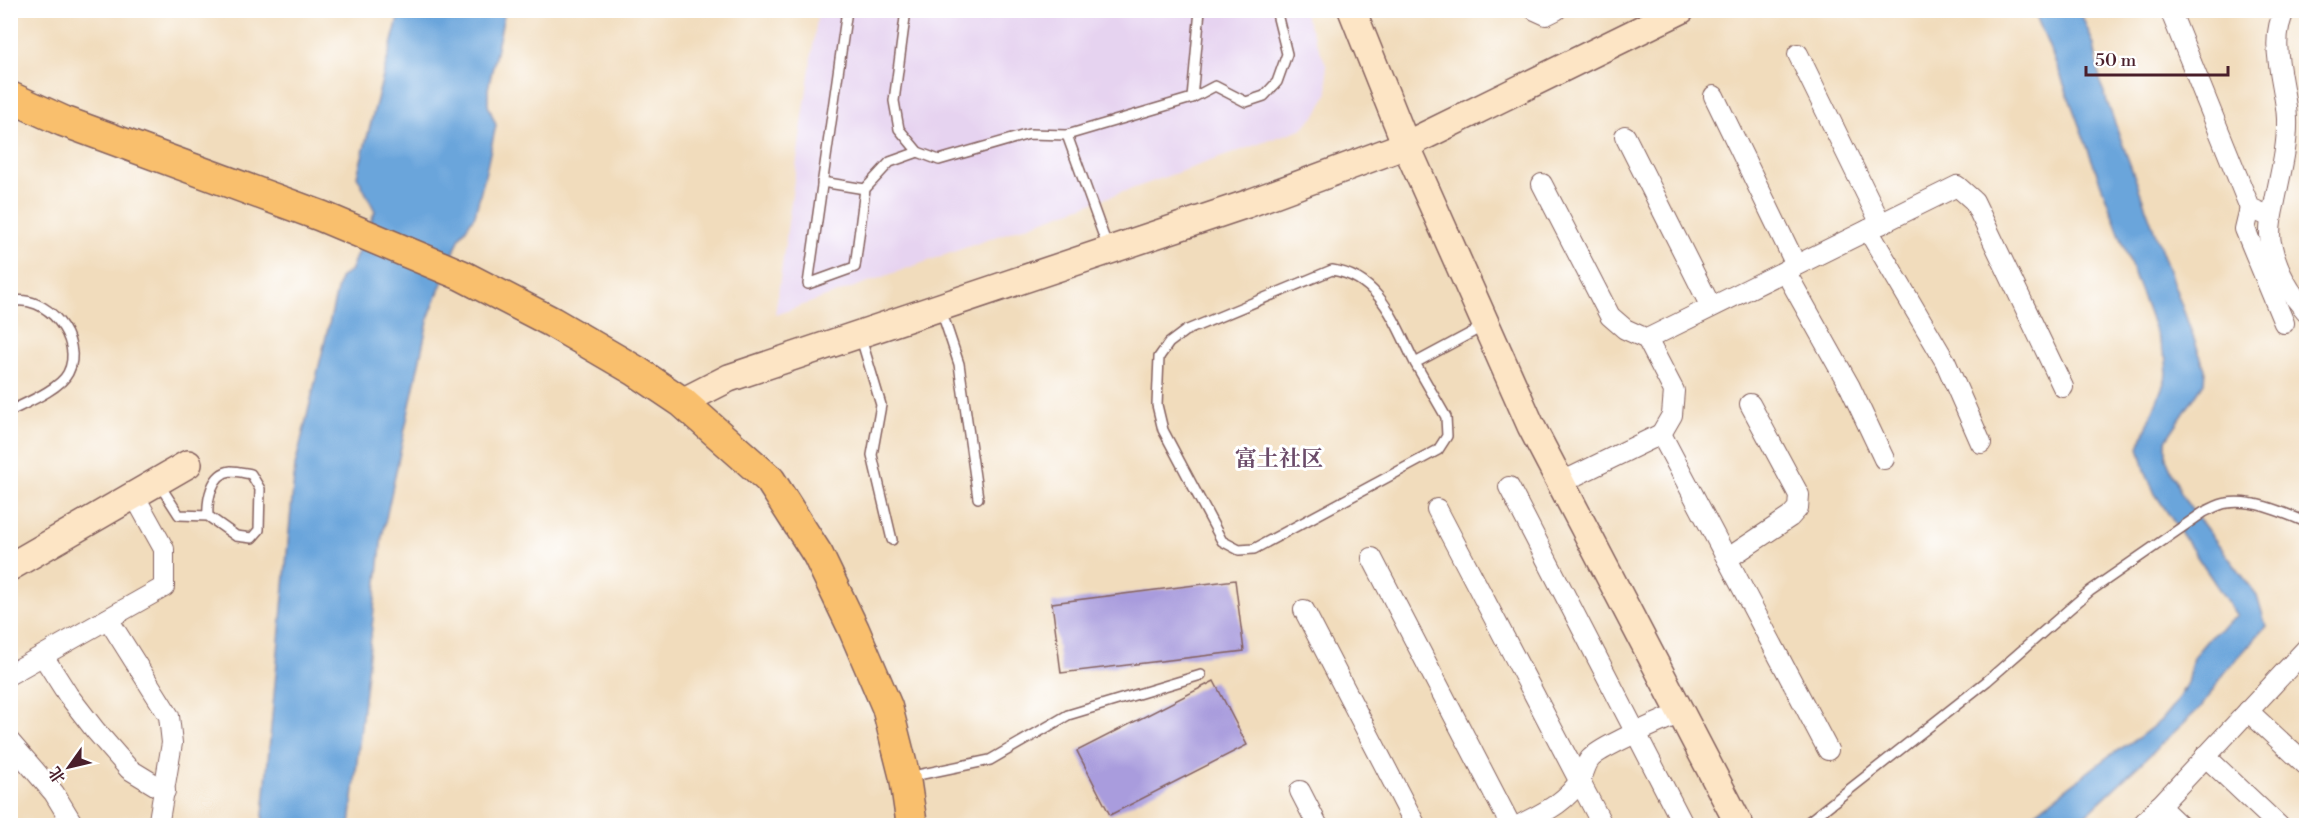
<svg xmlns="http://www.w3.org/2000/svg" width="2317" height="836" viewBox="0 0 2317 836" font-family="'Libre Bodoni','Noto Serif SC',serif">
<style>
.built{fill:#e6d3f0}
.water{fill:#6aa5db;stroke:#5a6283;stroke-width:1.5}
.building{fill:#a99cdd}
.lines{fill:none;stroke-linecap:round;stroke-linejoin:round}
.lane-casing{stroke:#84615e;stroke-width:12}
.street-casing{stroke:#84615e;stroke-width:22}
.secondary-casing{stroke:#84615e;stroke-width:30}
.primary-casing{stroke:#84615e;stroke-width:33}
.lane{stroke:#fff;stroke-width:9}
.street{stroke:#fff;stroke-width:20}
.secondary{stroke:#fde5c5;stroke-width:27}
.primary{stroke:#f9bf6d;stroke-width:30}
.labels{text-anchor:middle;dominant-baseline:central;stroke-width:6;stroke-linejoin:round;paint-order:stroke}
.neighbourhood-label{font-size:22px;font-weight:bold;fill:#6b4b69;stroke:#fff}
</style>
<rect width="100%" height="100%" fill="#fff"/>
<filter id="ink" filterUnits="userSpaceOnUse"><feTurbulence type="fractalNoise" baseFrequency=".0167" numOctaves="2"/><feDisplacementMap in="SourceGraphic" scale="12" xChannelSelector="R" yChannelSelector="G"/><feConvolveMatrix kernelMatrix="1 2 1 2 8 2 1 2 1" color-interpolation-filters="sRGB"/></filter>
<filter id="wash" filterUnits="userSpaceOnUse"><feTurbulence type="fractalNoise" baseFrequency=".008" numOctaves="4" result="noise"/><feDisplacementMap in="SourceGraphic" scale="24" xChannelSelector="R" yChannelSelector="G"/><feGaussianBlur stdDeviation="1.35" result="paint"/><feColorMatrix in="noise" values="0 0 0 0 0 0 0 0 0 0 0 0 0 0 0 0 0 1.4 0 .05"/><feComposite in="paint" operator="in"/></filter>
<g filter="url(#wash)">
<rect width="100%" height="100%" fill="#f1dcbc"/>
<path class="built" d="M818,11H1303L1326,64L1328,92L1317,114L1301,129L775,315Z"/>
<g class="water">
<path d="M400,11H505L488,89V105L496,125L486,171L475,215L460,237L429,316L382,537L350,825L262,826L295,466L340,278L350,271L375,211L357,176Z"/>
<path d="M2034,11H2080L2094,45L2101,85L2205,369L2204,383L2166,440V458L2184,499L2257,595L2266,626L2226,671L2202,706L2075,825L2018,826L2110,755L2138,738L2160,721L2176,702L2187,683L2193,657L2210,637L2237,616L2155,494L2145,470L2139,447L2167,375L2166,360L2059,71Z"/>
</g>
<g id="blocks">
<g class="building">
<path d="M1235,580L1244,651L1061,673L1052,603Z"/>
<path d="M1214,681L1247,745L1110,815L1077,751Z"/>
</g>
</g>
</g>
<g filter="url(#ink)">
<use href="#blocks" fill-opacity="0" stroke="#84615e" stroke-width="1.5"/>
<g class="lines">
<defs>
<g id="lane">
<path d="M847,10L808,284L855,267L865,189L890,162L918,152"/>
<path d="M906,10L894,101L899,129L918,152L939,160L1029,134L1067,135L1192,98L1200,10"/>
<path d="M1192,98L1215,86L1246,102L1264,96L1277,82L1287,54L1276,10"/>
<path d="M1067,135L1108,248"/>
<path d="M822,182L865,189"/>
<path d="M10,302C46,292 85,340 68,373C60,389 26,403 10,411"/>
<path d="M941,310L959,364L978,498"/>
<path d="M860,335L881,405L872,455L892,540"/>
<path d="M1415,363C1395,324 1381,277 1332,270L1185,331L1169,343L1159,357L1157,405L1163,430L1222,541L1239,550L1254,549L1438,450L1447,436L1446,417L1415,363L1484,326"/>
<path d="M159,484L179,515L208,516L236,536L252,538L259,530L260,489L251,474C245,473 237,471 231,471C211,473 207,501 208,516"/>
<path d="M908,777L990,760L1068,715L1201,675"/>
<path d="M1803,826L1987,681L2090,591L2204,512C2211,509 2219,504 2227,503C2253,499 2282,512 2306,522"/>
</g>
<g id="street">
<path d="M1535,10L1546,15L1556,10"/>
<path d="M2170,10L2250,208L2271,217"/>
<path d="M2285,10C2267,43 2286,85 2287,119C2288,146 2280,175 2275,201C2272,214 2268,230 2271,243C2276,268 2289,292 2306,311"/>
<path d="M1798,54L1881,224"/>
<path d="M1714,96L1796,265"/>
<path d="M1625,136L1711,307"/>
<path d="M1542,184L1610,316L1625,329L1647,339L1674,391L1672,415L1661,434"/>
<path d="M2250,208L2245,229L2284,323"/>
<path d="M1868,230L1945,361L1981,443"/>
<path d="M1785,271L1850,387L1884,459"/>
<path d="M1647,339L1957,186L1974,201L2063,387"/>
<path d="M1560,483L1661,434L1828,750"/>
<path d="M1509,487L1684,826"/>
<path d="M1437,509L1603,826"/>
<path d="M1372,558L1511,826"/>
<path d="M1727,559L1790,517L1798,508L1799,495L1750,404"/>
<path d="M1304,610L1416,826"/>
<path d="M108,619L169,716L172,743L158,826"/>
<path d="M43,656L68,695L95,730L129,769L165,791"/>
<path d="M10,674L164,587V549L134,495"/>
<path d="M2248,711L2306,765"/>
<path d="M10,742L54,793L74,826"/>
<path d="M2205,756L2279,826"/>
<path d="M1300,791L1318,826"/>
<path d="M2159,806L2180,826"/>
<path d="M1518,826C1542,813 1565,804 1580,780C1584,774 1585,765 1590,759C1601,746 1661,722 1680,713"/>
<path d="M2141,826L2306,649"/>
</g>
<g id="secondary">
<path d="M1352,10L1406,145L1531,426L1740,826"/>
<path d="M682,402L729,378L1247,204L1406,145L1681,10"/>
<path d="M10,567L188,464"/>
</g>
<path id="primary" d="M10,97L63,121L321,216L461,275L552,322L636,371L682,402L770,480L818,555L854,630L887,707L905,778L912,826"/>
</defs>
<use href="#lane" class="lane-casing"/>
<use href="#street" class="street-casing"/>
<use href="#secondary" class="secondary-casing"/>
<use href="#primary" class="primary-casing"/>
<use href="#lane" class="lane"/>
<use href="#street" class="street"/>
<use href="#secondary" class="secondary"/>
<use href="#primary" class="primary"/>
</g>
</g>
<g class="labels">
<g class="neighbourhood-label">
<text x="1279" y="459">富土社区</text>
</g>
</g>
<rect width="2317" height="836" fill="none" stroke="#fff" stroke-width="36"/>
<g transform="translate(69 767) rotate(236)" stroke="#ffffff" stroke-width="4.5" paint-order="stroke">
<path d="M0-4.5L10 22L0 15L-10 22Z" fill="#4a1f2b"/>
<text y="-9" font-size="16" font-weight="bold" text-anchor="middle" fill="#4a1f2b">北</text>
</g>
<path d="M2086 66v9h142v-9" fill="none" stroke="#4a1f2b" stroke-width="3"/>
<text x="2095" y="66" font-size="18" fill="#4a1f2b" stroke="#ffffff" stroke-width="4.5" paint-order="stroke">50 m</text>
</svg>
